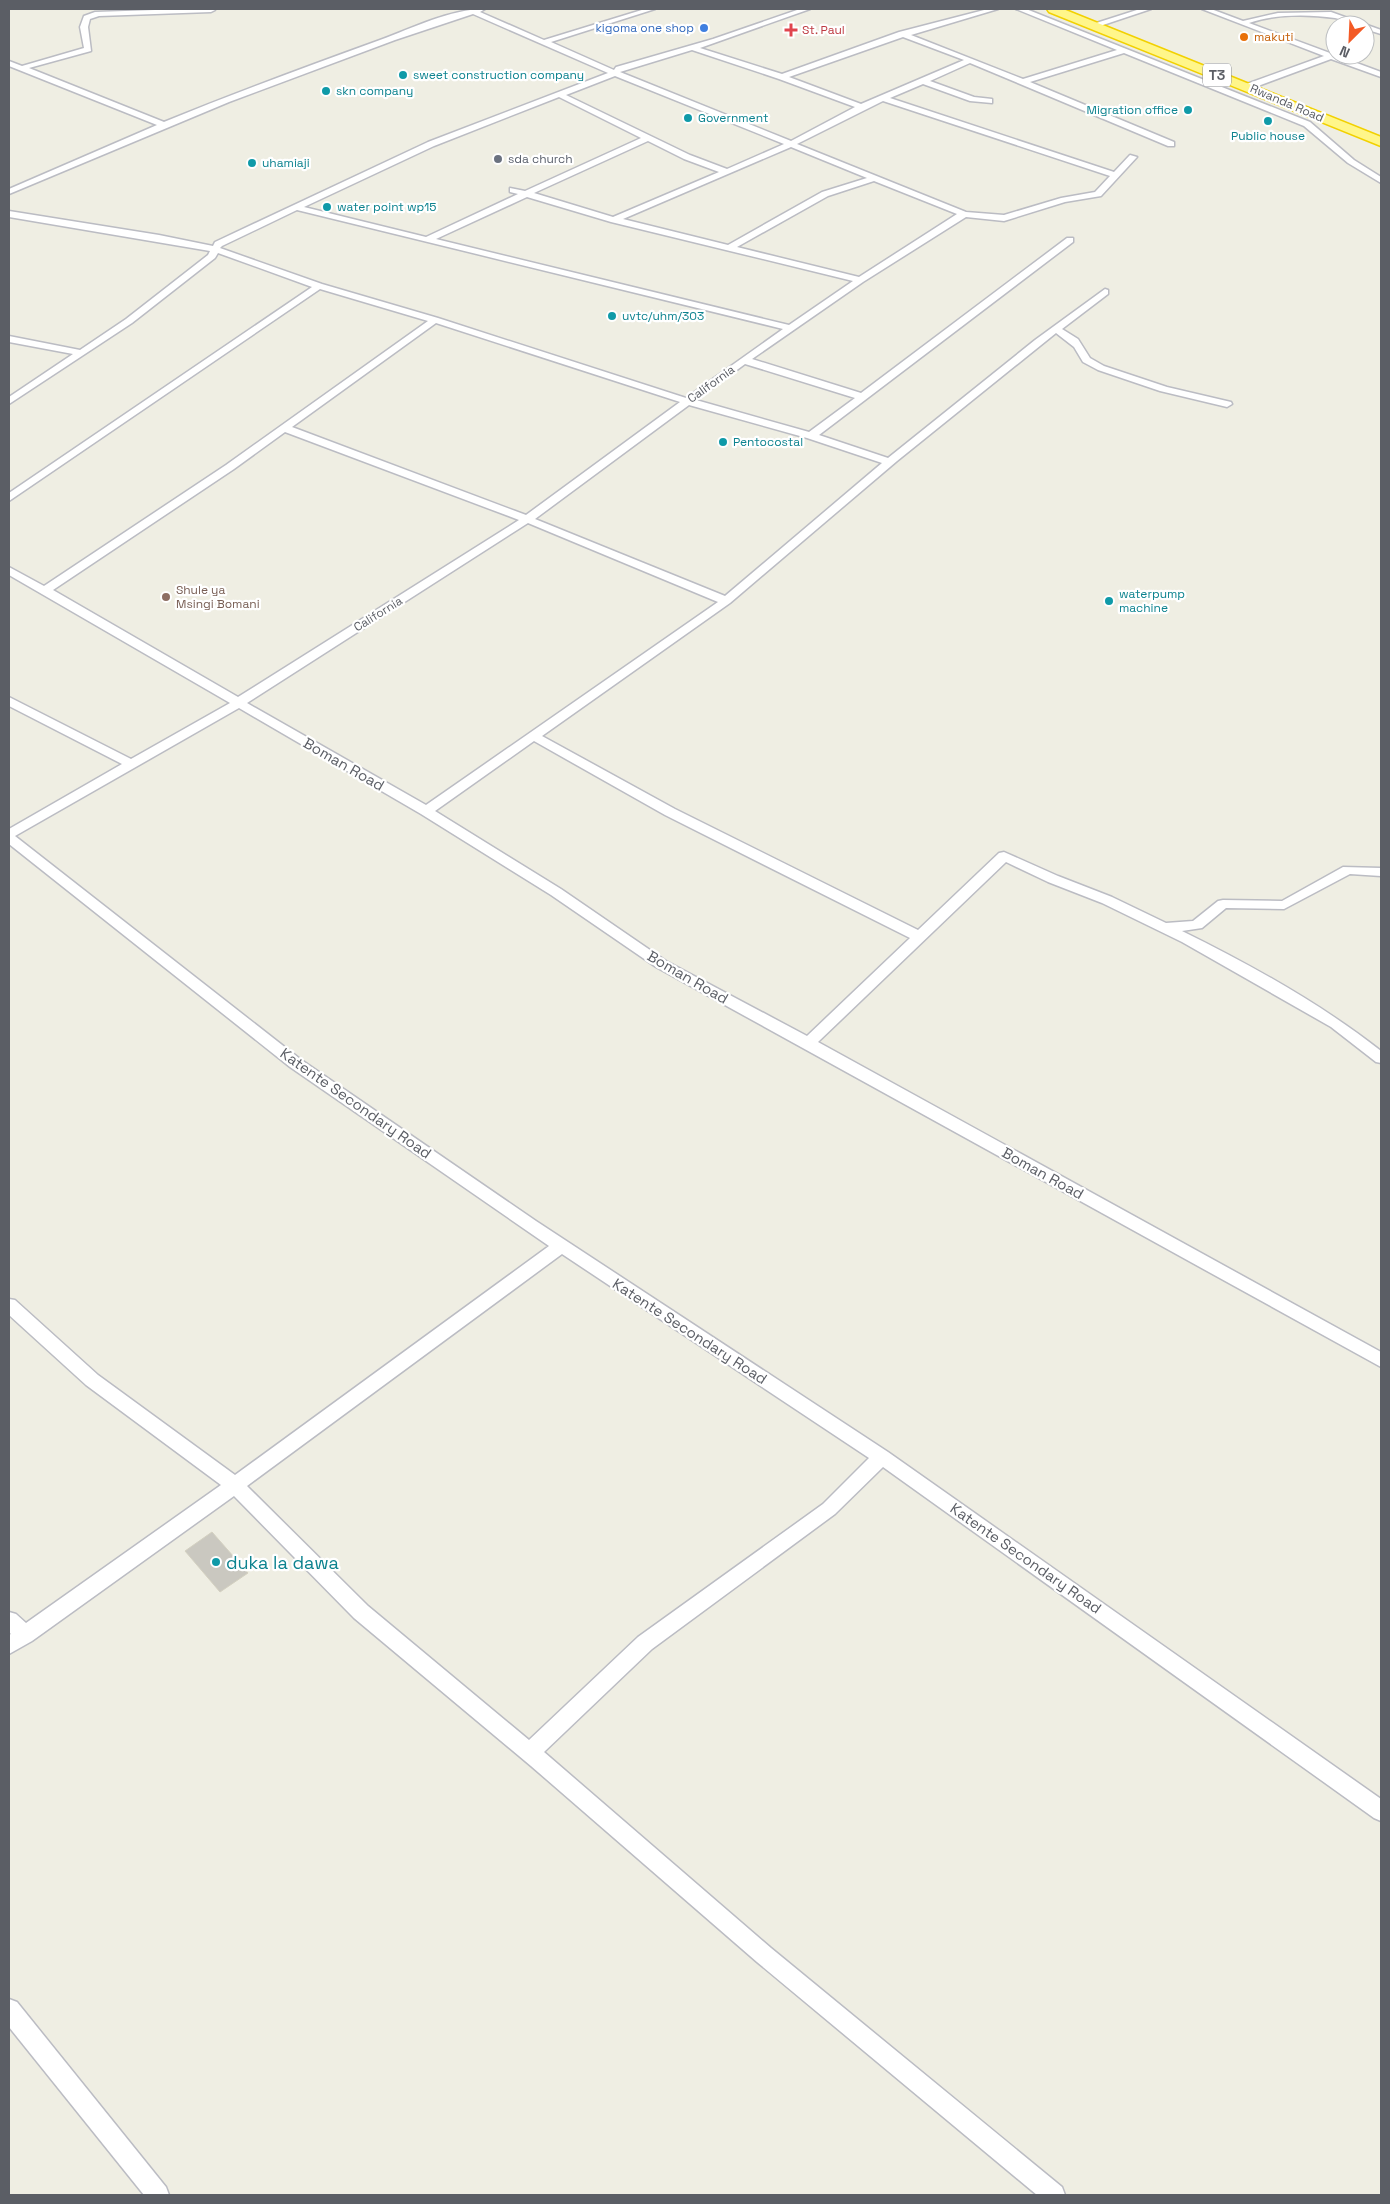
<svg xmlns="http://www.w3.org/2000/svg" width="1390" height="2204" viewBox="0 0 1390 2204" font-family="'Space Grotesk',sans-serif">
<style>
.building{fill:#cac8c0;stroke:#d4d1c1}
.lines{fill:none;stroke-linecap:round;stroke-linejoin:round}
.street-casing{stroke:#bbbcc3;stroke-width:3}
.highway-casing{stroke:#f2d100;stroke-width:3}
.street{fill:#fff;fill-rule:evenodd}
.highway{fill:#fff68a;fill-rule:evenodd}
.shop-dot{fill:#3f7fe0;stroke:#fff;stroke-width:2}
.health-dot{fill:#e0444e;stroke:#fff;stroke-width:2}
.food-dot{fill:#e8710a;stroke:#fff;stroke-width:2}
.culture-dot{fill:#0f9aa8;stroke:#fff;stroke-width:2}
.worship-dot{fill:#6b7280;stroke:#fff;stroke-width:2}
.education-dot{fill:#8d6e63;stroke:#fff;stroke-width:2}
.labels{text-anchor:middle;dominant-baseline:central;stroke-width:4.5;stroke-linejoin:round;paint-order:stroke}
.far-shop-label{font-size:12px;fill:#366cbe;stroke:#fff;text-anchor:end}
.far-health-label{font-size:12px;fill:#be3a42;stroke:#fff;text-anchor:start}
.far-food-label{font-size:12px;fill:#c56008;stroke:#fff;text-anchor:start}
.far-culture-label{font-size:12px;fill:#0d838f;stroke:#fff;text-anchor:start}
.far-street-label{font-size:12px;fill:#5b5e65;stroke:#fff}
.far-worship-label{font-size:12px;fill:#5b616d;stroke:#fff;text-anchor:start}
.far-education-label{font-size:12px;fill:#785e54;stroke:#fff;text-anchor:start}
.shield{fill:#fff;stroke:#8c8e93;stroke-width:1}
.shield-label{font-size:14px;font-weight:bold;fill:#5b5e65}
.street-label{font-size:15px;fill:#5b5e65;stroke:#fff}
.near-culture-label{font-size:18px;fill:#0d838f;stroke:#fff;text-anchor:start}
</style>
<rect width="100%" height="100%" fill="#efeee3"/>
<path class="building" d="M212,1532L248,1573L220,1592L185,1551Z"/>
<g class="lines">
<defs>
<g id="street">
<path d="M185,9L215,10L211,12L99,16L90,19L88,27L91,51L29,68L164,122C235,93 308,66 380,40C413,28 450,9 485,9L480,12L544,40L645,9H655L551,42L614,70L616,67L713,39L800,9H810L700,48L782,74L899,32L988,9H998L911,35L1023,79L1117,50L1016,9H1026L1310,122L1354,160L1381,177V183L1348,163L1304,126L1124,53L1030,82L1174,142V146H1168L970,63L930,81L974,97L992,99V103L970,101L923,84L890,98L1114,172L1130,155L1137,157L1101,196L1065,202L1004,221L966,217L863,282L752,359L861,393L1067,238H1073V242L819,435L888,458L1035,340L1105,289L1108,290V294L1062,329L1078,339L1090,358L1104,366L1167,387L1231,402L1232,404L1227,407L1160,391L1098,370L1083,362L1074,347L1056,333L897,461L730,603L542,736L675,809L918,930L999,853L1004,852L1058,876L1112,897L1166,923L1193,921L1218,901L1223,900L1282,901L1343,867L1381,868V876L1350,874L1284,909L1226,908L1202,928L1182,931C1251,965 1320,1003 1381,1051V1063L1376,1062L1331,1027L1182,942L1102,903L1048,882L1006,862L818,1042L1381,1352V1367L656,967L551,895L421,814L239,708L15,836L300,1059L536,1221L888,1452L1381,1799V1821L1374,1818L883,1467L835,1514L652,1649L544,1752L771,1948L1062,2187L1065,2195H1037L757,1962L531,1766L354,1618L234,1496L32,1641L9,1654V1635L11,1634L9,1632V1612L16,1614L26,1623L221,1485L86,1385L9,1315V1299L15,1300L98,1375L235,1475L549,1246L290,1067L9,844V829L122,764L9,706V697L131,759L230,703L9,575V567L44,586L226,465L428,321L320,289L9,501V493L312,287L218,253L215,258L132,323L9,404V397L73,354L9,342V336L80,350L126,319L208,255L210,251L9,217V211L159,235L213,246L215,242L428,142L608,73L473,14L395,40L229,102L9,194V189L157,125L9,66V61L22,66L84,48L80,27L84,16L95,12ZM903,37L964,60L861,104L789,77ZM692,50L779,79L855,107L791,141L620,72ZM615,76L784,144L727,169L690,155L566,95ZM559,97L641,138L525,191L510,188V192L518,194L426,237L304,207L434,146ZM883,101L1110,176L1095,192L1061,198L1004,215L966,212L797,144ZM648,141L684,159L719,172L613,217L534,193ZM791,147L867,178L822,192L728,245L623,219ZM874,181L957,214L859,277L737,247L828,196ZM527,197L611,222L853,281L789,325L436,239ZM297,210L783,329L686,398L438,318L322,284L220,248L222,246ZM436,323L680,402L526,515L292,427ZM745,364L855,398L809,432L696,400ZM689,405L807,438L882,463L725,596L535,519ZM285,432L519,520L238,697L53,590L234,469ZM528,523L718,602L426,805L247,703ZM534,741L665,815L910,938L807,1036L666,961L561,889L435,811ZM562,1254L869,1458L823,1504L638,1637L529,1740L368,1606L247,1486Z"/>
<path d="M1140,9H1151L1097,27L1090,25Z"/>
<path d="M1202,9H1211L1243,21L1278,13L1331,12L1381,30V34L1365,29V25C1354,25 1346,20 1335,18C1308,14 1275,14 1249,23L1381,72V77L1331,59L1250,89H1244V85L1324,56Z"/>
<path d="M9,1999L17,2002L166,2187L169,2195H144L9,2027Z"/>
</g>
<path id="highway" d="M1047,9H1063L1381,137V146L1049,12Z"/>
</defs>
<use href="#street" class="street-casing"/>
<use href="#highway" class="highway-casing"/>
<use href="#street" class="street"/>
<use href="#highway" class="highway"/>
</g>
<circle class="shop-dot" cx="704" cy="28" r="5"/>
<path class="health-dot" d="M788.5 22.5h5v5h5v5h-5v5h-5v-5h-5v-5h5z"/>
<circle class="food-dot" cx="1244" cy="37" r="5"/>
<g class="culture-dot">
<circle cx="403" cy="75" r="5"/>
<circle cx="326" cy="91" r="5"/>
<circle cx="1188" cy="110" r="5"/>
<circle cx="688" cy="118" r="5"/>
<circle cx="1268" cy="121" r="5"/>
<circle cx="252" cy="163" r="5"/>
<circle cx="327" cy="207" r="5"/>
<circle cx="612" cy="316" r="5"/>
<circle cx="723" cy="442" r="5"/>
<circle cx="1109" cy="601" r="5"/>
<circle cx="216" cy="1562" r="5"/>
</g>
<circle class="worship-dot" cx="498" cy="159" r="5"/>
<circle class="education-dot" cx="166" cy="597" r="5"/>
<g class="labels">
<g class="far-shop-label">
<text x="694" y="28">kigoma one shop</text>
</g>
<g class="far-health-label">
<text x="802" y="30">St. Paul</text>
</g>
<g class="far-food-label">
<text x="1254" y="37">makuti</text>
</g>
<g class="far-culture-label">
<text x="413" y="75">sweet construction company</text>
<text x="336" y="91">skn company</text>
<text x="1178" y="110" text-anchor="end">Migration office</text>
<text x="698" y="118">Government</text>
<text x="1268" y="136" text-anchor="middle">Public house</text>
<text x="262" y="163">uhamiaji</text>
<text x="337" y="207">water point wp15</text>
<text x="622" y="316">uvtc/uhm/303</text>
<text x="733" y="442">Pentocostal</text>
<text x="1119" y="594">waterpump<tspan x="1119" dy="14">machine</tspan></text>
</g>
<g class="far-street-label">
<text transform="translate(1287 103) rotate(23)">Rwanda Road</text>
<text transform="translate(711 384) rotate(-36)">California</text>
<text transform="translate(378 614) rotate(-32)">California</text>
</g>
<g class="far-worship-label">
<text x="508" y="159">sda church</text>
</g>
<g class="far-education-label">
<text x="176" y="590">Shule ya<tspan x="176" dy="14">Msingi Bomani</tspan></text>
</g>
<rect class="shield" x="1203" y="63.5" width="28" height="23" rx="4"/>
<g class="shield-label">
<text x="1217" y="75">T3</text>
</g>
<g class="street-label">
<text transform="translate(344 764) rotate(30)">Boman Road</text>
<text transform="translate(688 977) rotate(30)">Boman Road</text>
<text transform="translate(356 1103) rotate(35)">Katente Secondary Road</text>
<text transform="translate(1043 1173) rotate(29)">Boman Road</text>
<text transform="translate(690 1331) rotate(33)">Katente Secondary Road</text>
<text transform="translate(1026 1558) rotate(35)">Katente Secondary Road</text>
</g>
<g class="near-culture-label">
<text x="226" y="1562">duka la dawa</text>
</g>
</g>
<rect width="1390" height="2204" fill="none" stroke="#5b5e65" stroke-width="20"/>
<g transform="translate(1350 40) rotate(204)"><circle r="24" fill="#ffffff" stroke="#bdbfc1"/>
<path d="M0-4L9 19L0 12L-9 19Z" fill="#f35a25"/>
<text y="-8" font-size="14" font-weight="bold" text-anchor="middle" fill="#5b5e65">N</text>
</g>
</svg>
